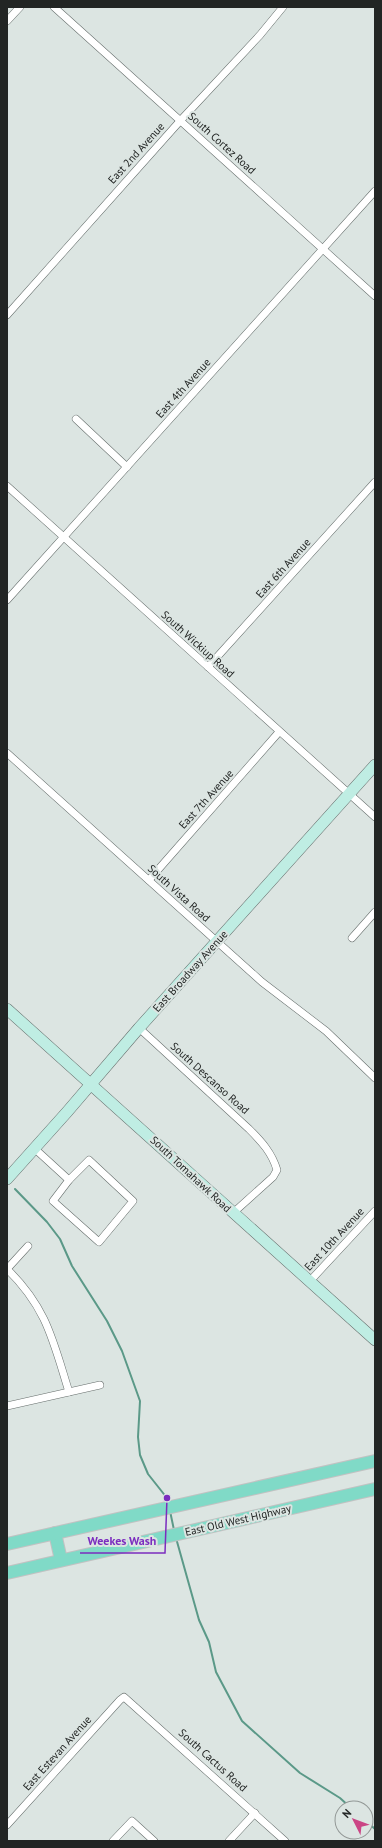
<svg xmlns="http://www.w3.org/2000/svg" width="382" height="1848" viewBox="0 0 382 1848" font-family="'PT Sans',sans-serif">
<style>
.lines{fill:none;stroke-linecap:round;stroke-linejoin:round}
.stream{stroke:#5b9988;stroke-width:2}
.minor-casing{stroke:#666e6c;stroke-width:8}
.secondary-casing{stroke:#666e6c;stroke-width:12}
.primary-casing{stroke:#c1c2c2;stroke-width:14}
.minor{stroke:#fff;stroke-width:7}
.secondary{stroke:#bfede3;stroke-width:11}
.primary{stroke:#80dac7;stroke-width:12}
.labels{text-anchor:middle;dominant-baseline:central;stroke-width:4;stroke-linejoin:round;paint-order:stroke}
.street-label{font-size:11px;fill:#222524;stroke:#dce5e2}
.leader{fill:none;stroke:#7b2cbf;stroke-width:1.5}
.callout-dot{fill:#7b2cbf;stroke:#dce5e2;stroke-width:1.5}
.callout-label{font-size:12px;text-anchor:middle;font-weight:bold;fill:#7b2cbf;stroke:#dce5e2;stroke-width:4;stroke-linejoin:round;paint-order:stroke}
</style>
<rect width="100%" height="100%" fill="#dce5e2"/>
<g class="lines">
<g class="stream">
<path d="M15,1189L47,1222L60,1239L72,1266L107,1321L122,1351L140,1401L138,1437L140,1455L148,1474L167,1498L168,1503"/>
<path d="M170,1511L174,1530"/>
<path d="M176,1538L199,1620L209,1642L216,1672L242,1721L300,1773L340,1798L351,1808"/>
<path d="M366,1821L375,1829"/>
</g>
<defs>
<g id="minor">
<path d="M54,7L375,296"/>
<path d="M7,21L20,7"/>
<path d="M7,315L180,121L260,35L283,7"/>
<path d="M76,419L127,467"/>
<path d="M7,486L375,817"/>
<path d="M7,600L375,191"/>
<path d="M208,667L375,482"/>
<path d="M7,753L262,982L326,1031L375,1078"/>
<path d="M149,880L279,732"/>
<path d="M352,938L375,912"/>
<path d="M139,1028L249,1129C262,1142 272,1153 277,1170L273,1177L233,1213"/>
<path d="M34,1148L69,1180"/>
<path d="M89,1160L133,1201L99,1242L53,1201L69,1180Z"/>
<path d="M7,1269C47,1308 53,1341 69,1392"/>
<path d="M7,1269L28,1246"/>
<path d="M310,1281L375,1211"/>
<path d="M7,1406L100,1385"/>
<path d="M7,1825L120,1700L124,1697L285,1841"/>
<path d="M113,1841L132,1821L154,1841"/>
<path d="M229,1841L255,1813"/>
</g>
<g id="secondary">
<path d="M7,1009L375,1340"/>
<path d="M7,1179L67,1112L139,1028L375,765"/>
</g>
<g id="primary">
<path d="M55,1533L61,1560"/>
<path d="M7,1544L375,1461"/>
<path d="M7,1573L375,1489"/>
</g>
</defs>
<use href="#minor" class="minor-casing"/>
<use href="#secondary" class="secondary-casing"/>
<use href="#primary" class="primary-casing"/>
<use href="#minor" class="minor"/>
<use href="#secondary" class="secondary"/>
<use href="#primary" class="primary"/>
</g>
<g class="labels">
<g class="street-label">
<text transform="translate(222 143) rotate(42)">South Cortez Road</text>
<text transform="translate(136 153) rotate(-48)">East 2nd Avenue</text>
<text transform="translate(183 388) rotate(-48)">East 4th Avenue</text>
<text transform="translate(283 568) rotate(-48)">East 6th Avenue</text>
<text transform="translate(198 644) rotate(42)">South Wickiup Road</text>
<text transform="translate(206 799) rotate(-48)">East 7th Avenue</text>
<text transform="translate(179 893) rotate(42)">South Vista Road</text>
<text transform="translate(190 971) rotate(-48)">East Broadway Avenue</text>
<text transform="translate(210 1078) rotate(42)">South Descanso Road</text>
<text transform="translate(191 1174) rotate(43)">South Tomahawk Road</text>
<text transform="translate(334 1239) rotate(-47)">East 10th Avenue</text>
<text transform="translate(238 1520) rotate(-13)">East Old West Highway</text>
<text transform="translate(57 1753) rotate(-48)">East Estevan Avenue</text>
<text transform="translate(213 1760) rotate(42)">South Cactus Road</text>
</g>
</g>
<path class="leader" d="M167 1498L165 1553H80"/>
<circle class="callout-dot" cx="167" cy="1498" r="4"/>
<g class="callout-label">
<text x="122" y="1545">Weekes Wash</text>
</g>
<rect width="382" height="1848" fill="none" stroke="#222524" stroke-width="16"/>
<g transform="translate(354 1820) rotate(312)"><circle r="19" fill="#dce5e2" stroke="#929896"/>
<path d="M0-3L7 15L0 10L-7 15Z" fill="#cb4585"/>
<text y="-6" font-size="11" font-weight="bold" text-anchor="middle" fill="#222524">N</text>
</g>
</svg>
